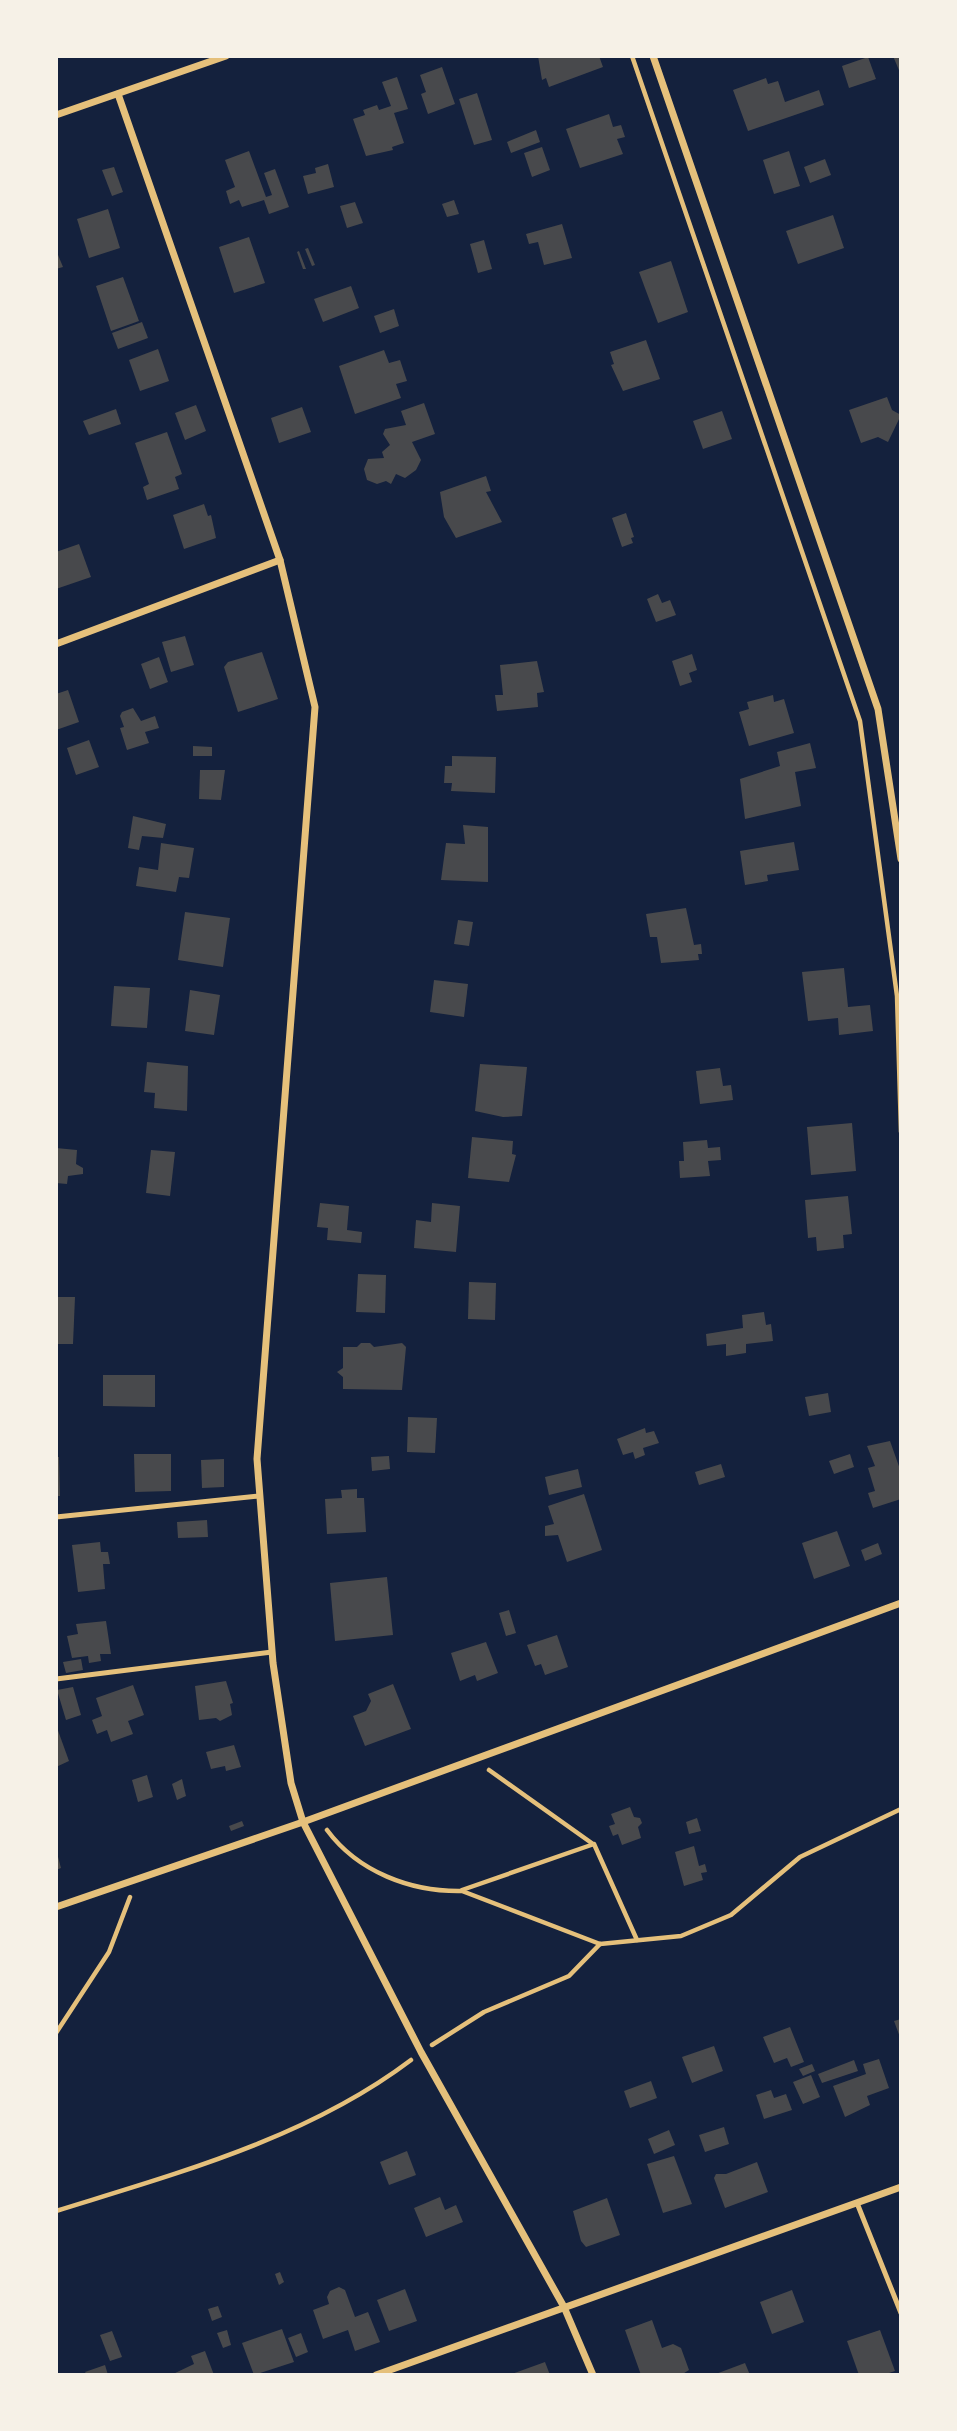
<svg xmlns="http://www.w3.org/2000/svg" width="957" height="2431" viewBox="0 0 957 2431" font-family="Merriweather,serif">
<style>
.building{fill:#48494c}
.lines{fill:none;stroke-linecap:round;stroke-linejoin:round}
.path{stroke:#e5c07b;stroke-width:4.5}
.service{stroke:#e5c07b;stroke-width:5}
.minor{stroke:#e5c07b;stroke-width:7}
</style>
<rect width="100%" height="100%" fill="#14213d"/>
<g class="building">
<path d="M538,56H599L603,67L549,87L546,78L542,80Z"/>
<path d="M893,56H901V75Z"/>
<path d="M868,57L876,79L849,88L842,66Z"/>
<path d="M442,67L455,104L428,114L421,94L426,92L420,75Z"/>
<path d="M397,77L408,109L394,113L404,143L392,147L393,150L366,156L353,119L365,115L363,110L377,105L379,110L391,106L382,82Z"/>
<path d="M766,78L768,84L778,81L785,102L819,90L824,105L748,131L733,90Z"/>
<path d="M477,93L492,140L474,145L459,99Z"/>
<path d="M609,114L613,127L621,125L625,137L617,139L623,154L580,168L566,129Z"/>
<path d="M536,130L540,142L511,153L507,142Z"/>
<path d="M542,147L550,170L532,177L524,153Z"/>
<path d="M249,151L266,197L272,195L264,173L275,169L289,207L269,214L264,200L242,207L239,200L230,204L226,191L235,187L225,160Z"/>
<path d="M789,151L800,186L774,194L763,160Z"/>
<path d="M825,159L831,175L810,183L804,167Z"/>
<path d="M328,164L334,187L308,194L303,176L316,173L315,168Z"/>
<path d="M114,167L123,192L112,196L102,170Z"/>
<path d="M454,200L459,214L447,217L442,204Z"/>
<path d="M355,202L363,223L347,228L340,206Z"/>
<path d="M108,209L120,248L89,258L77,219Z"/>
<path d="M833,215L844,248L798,264L786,231Z"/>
<path d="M562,224L572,258L544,265L538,242L529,244L526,234Z"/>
<path d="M249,237L265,283L234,293L219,247Z"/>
<path d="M484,240L492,269L478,273L470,244Z"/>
<path d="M308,248L315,265L312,266L305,249Z"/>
<path d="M56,250L63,267L56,269Z"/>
<path d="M299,251L306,269H303L297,252Z"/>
<path d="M671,261L688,312L658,323L639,272Z"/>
<path d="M123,277L139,321L111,331L96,286Z"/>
<path d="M351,286L359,308L323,322L314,299Z"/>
<path d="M394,309L399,326L380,333L374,316Z"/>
<path d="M142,322L148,338L118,349L112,333Z"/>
<path d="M646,340L660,379L623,391L611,365L614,364L610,352Z"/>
<path d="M158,349L169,381L140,391L129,360Z"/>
<path d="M384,350L389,363L400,360L407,381L396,384L401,398L355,414L339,366Z"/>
<path d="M887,397L892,410L901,415L888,442L878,437L861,443L849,410Z"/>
<path d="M424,403L435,434L412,442L421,460L416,470L405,478L396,474L391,484L386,481L377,484L367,480L364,469L368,459L384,458L382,452L390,445L383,434L385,429L406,425L401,411Z"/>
<path d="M196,405L206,431L185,440L175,413Z"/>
<path d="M302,407L311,432L279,443L271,418Z"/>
<path d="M116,409L121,424L89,435L83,421Z"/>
<path d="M722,411L732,439L703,449L693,421Z"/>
<path d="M167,432L182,474L175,477L179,489L147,500L143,487L149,484L135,443Z"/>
<path d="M486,476L491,491L486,492L502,522L456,538L444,517L440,492Z"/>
<path d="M204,504L208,516L211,515L216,538L184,549L173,515Z"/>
<path d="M626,513L634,537L631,538L633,543L622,547L612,518Z"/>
<path d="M79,544L91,577L56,589V552Z"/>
<path d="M658,594L662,603L670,600L676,615L656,622L647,599Z"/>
<path d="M185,636L194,665L171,672L162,642Z"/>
<path d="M262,652L278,699L238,712L224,667L228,662Z"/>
<path d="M692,654L697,670L689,673L692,682L680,686L672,661Z"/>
<path d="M159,657L168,682L150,689L141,664Z"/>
<path d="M537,661L544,692L537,693L538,707L497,711L495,695H503L500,665Z"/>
<path d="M68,690L79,722L56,730V694Z"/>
<path d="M773,695L774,702L784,699L794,733L749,746L739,712L749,709L747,702Z"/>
<path d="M133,708L141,721L155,716L159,728L145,732L149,743L127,750L120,728L124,727L120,716L122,712Z"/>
<path d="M89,740L99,767L76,775L67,748Z"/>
<path d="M810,743L816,768L795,772L801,806L745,819L740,779L780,766L777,752Z"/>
<path d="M193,746L212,747V756H193Z"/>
<path d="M452,756L496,757L495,793L451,791L452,783H444L445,766H452Z"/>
<path d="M200,770H225L221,800L199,799Z"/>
<path d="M133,816L166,824L163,838L142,836L139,850L128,848Z"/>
<path d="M463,825L488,827V882L441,880L446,843L465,844Z"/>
<path d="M794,842L799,870L767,875L768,881L745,885L740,851Z"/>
<path d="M161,843L194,848L189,878L179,877L176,892L136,886L139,867L158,870Z"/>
<path d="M686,908L694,945L701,944L702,954H698L699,960L661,963L657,937H650L646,914Z"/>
<path d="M185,912L230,918L223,967L178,960Z"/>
<path d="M458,920L473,922L469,946L454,944Z"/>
<path d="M844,968L848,1007L870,1005L873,1031L839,1035L838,1018L808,1021L802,972Z"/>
<path d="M434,980L468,984L464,1017L430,1012Z"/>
<path d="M114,986L150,988L147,1028L111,1026Z"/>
<path d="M190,990L220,995L214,1035L185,1031Z"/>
<path d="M147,1062L188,1066L187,1111L154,1108L155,1093L144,1092Z"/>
<path d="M480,1064L527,1067L522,1116L503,1117L475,1111Z"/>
<path d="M720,1068L723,1086L731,1085L733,1100L700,1104L696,1071Z"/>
<path d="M852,1123L856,1171L811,1175L807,1127Z"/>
<path d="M472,1137L513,1141L512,1154L516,1155L509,1182L468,1178Z"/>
<path d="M707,1140L708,1148L720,1147L721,1160L708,1161L710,1176L680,1178L679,1161H684L683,1142Z"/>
<path d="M56,1148L77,1150L76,1164L83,1168V1174L68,1176L67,1184L56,1183Z"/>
<path d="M151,1150L175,1152L170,1196L146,1193Z"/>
<path d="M848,1196L852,1234L843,1235L844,1248L817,1251L816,1237L808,1238L805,1200Z"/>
<path d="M320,1203L349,1206L347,1230L362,1232L361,1243L327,1240L328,1228L317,1227Z"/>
<path d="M432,1203L460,1206L456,1252L414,1248L416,1220L431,1222Z"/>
<path d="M358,1274L386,1275L385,1313L356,1312Z"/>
<path d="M469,1282L496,1283L495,1320L468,1319Z"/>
<path d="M56,1297H75L73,1344H56Z"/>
<path d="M764,1312L766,1325L771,1324L773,1341L746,1344V1353L726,1356V1344L707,1346L706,1334L743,1328L742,1315Z"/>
<path d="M361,1343H370L374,1347L402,1343L406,1347L402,1390L343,1389V1377L337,1372L343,1368V1347H357Z"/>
<path d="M103,1375H155V1407L103,1406Z"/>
<path d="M828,1393L831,1412L809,1416L805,1397Z"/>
<path d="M408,1417L437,1418L435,1453L407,1452Z"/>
<path d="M645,1428L646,1433L654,1431L659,1443L643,1448L645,1455L635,1459L633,1452L623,1455L617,1439Z"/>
<path d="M890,1441L901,1472V1499L873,1508L868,1493L875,1491L868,1468L875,1466L867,1446Z"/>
<path d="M134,1454H171V1491L135,1492Z"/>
<path d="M850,1454L854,1467L834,1474L829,1461Z"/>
<path d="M389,1456L390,1469L372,1471L371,1457Z"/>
<path d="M56,1457H59L60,1496H56Z"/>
<path d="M224,1459V1487L202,1488L201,1460Z"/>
<path d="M721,1464L725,1477L699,1485L695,1472Z"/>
<path d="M578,1469L582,1487L549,1495L545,1477Z"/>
<path d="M357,1489V1498H364L366,1532L327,1534L325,1499L342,1498L341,1490Z"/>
<path d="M584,1494L602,1550L567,1562L558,1535L545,1536V1526L554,1524L548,1506Z"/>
<path d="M207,1520L208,1537L178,1538L177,1522Z"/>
<path d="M837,1531L850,1566L814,1579L802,1543Z"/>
<path d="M100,1542L101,1552H108L110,1564H103L105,1589L78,1592L72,1545Z"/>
<path d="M878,1543L882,1554L865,1561L861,1550Z"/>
<path d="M387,1577L393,1635L335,1641L330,1583Z"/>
<path d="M509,1610L516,1633L506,1636L499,1613Z"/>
<path d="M106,1621L111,1654H100L101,1661L89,1663L88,1656L72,1658L67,1636L78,1634L76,1624Z"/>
<path d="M557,1635L568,1667L545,1675L541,1664L535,1666L527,1645Z"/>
<path d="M486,1642L498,1673L477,1681L475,1675L460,1681L451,1653Z"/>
<path d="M81,1659L83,1670L66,1673L63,1662Z"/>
<path d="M226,1681L233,1703L230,1704L232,1715L220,1721L216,1718L199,1720L195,1686Z"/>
<path d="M393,1684L411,1729L365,1746L353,1716L366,1711L371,1701L368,1694Z"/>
<path d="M133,1685L144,1715L128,1721L133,1734L111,1742L107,1730L97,1734L92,1720L102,1716L96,1698Z"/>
<path d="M73,1687L81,1715L66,1720L57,1690Z"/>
<path d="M56,1725L69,1761L56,1767Z"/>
<path d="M234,1745L241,1767L226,1771L225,1766L211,1769L206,1752Z"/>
<path d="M147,1775L153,1797L138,1802L132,1780Z"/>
<path d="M182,1779L186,1796L177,1800L172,1784Z"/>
<path d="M630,1807L634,1817L640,1818L642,1823L638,1827L641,1838L622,1845L618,1834L613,1836L609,1826L615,1824L611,1814Z"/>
<path d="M697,1818L701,1831L689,1834L686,1822Z"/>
<path d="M242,1821L244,1826L231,1831L229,1826Z"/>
<path d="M694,1846L699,1866L705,1864L707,1872L701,1873L703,1880L684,1886L675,1852Z"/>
<path d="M57,1853L61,1868L56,1870V1854Z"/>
<path d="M901,2019V2040L894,2021Z"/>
<path d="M790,2027L804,2062L791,2067L787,2058L774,2063L763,2037Z"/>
<path d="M714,2046L723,2071L692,2083L682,2057Z"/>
<path d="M879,2059L889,2088L867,2096L870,2105L845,2117L833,2086L866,2074L863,2064Z"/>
<path d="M854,2060L858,2071L822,2083L818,2074Z"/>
<path d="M812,2064L815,2071L803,2076L799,2069Z"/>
<path d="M811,2075L820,2097L803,2104L793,2082Z"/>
<path d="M651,2081L657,2098L630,2108L624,2091Z"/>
<path d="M771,2090L774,2098L786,2094L792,2110L764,2119L756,2095Z"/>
<path d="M724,2127L729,2144L705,2152L699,2135Z"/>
<path d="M669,2130L675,2145L654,2154L648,2139Z"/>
<path d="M407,2151L416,2175L389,2185L380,2162Z"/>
<path d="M674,2156L692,2204L663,2213L647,2164Z"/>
<path d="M757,2162L768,2192L725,2208L714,2178L716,2174H726Z"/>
<path d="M440,2197L445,2210L456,2205L463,2222L426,2237L414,2208Z"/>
<path d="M607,2198L620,2235L586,2247L581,2241L573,2211Z"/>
<path d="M280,2272L284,2282L279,2285L275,2274Z"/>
<path d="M339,2287L345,2290L355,2317L368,2312L380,2342L355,2351L348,2330L323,2339L313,2310L329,2304L327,2297L330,2291Z"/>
<path d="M405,2289L417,2321L389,2331L377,2300Z"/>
<path d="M792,2290L804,2322L772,2334L760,2302Z"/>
<path d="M218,2306L222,2317L212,2321L208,2309Z"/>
<path d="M652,2320L662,2348L673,2344L681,2348L689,2370L681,2375H641L625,2330Z"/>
<path d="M282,2329L294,2362L254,2375L242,2343Z"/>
<path d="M227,2330L231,2345L223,2348L217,2333Z"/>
<path d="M880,2330L895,2371L883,2375H859L847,2341Z"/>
<path d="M112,2331L122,2357L110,2361L100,2335Z"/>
<path d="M301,2333L308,2352L296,2357L288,2338Z"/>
<path d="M205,2351L214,2375H171L194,2364L191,2356Z"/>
<path d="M545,2362L550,2375H509Z"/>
<path d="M745,2363L750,2375H713Z"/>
<path d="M105,2365L108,2375H87L85,2372Z"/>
</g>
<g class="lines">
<g class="path">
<path d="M632,56L860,721L897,996L901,1132"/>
<path d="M489,1770L593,1844"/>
<path d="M327,1830C358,1872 411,1892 462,1891L600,1944L681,1936L731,1915L800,1857L901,1809"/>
<path d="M462,1890L594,1844L637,1940"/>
<path d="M56,2033L109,1952L130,1897"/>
<path d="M432,2045L484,2012L569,1976L600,1944"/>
<path d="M56,2211C178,2173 308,2138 411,2060"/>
</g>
<g class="service">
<path d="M56,1517L259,1496"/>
<path d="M56,1679L272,1652"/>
<path d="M857,2203L901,2313"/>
</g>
<g class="minor">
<path d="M653,56L878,709L901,859"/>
<path d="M118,94L280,560L315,707L257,1459L273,1663L291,1783L303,1822L421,2052L564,2307L593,2375"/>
<path d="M56,115L226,56"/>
<path d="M56,644L280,560"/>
<path d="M56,1907L303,1822L901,1603"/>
<path d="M376,2375L901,2187"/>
</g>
</g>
<rect width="957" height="2431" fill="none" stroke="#f6f1e7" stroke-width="116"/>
</svg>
